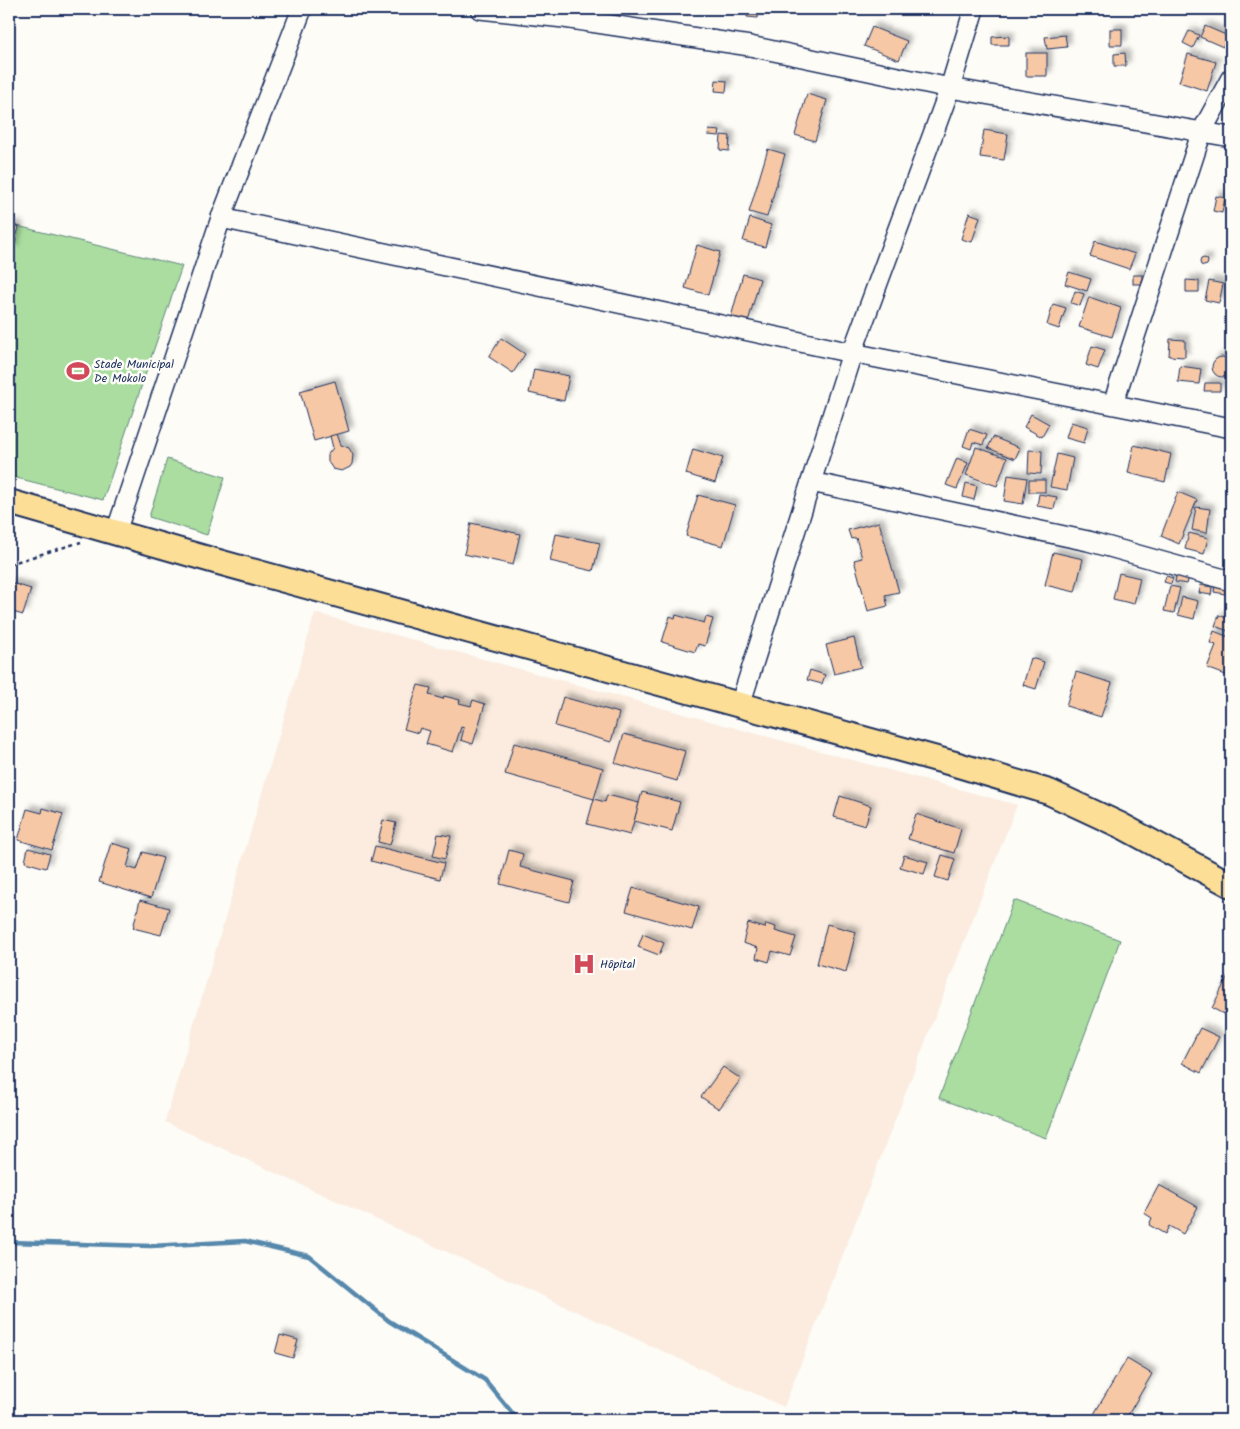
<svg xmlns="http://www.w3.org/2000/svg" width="1240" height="1429" viewBox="0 0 1240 1429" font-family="Kalam,sans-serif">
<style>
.built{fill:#fbecdf}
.green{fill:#aadd9f;stroke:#62867e}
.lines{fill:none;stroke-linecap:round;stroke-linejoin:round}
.stream{stroke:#5788ac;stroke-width:4.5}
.building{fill:#f6c8a6;stroke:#1b2f5e;filter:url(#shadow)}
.minor-casing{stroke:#1b2f5e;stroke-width:22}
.major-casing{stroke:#1b2f5e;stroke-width:28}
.path{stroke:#1b2f5e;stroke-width:2.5;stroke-dasharray:4 4;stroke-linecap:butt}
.minor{stroke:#fdfcf7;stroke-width:19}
.major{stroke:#fcde96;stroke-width:24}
.labels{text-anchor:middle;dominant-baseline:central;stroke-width:5;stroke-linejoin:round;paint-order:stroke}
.poi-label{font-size:12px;fill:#1b2f5e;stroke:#fdfcf7;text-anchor:start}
</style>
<defs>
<filter id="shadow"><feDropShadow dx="4.5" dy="-4.5" stdDeviation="2.5" flood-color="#0004"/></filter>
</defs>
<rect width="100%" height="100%" fill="#fdfcf7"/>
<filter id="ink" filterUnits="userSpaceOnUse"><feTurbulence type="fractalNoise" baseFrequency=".02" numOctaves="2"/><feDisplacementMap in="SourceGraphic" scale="10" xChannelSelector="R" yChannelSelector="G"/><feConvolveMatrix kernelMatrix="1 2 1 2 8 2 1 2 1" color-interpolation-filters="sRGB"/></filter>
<g filter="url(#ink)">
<path class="built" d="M315,613L1017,805L784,1407L165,1122Z"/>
<g class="green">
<path d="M9,224L182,266L103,500L9,476Z"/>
<path d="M167,459L225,477L207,535L149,517Z"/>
<path d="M1014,900L1120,940L1046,1138L939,1098Z"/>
</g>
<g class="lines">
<path class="stream" d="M9,1242L151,1246L245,1241L309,1256L389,1321L485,1380L518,1420"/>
</g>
<g class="building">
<path d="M748,9H759L758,18L747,17Z"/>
<path d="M1205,26L1228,36L1223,47L1200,37Z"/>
<path d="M872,27L907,41L899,60L864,46Z"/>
<rect x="1110" y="29" width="12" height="16"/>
<path d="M1189,31L1199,35L1193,48L1183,43Z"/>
<path d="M1065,35L1067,47L1047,49L1045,37Z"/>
<path d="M1009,36V45H992V37Z"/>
<rect x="1026" y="53" width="21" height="23"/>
<path d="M1125,53L1126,66H1114V54Z"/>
<path d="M1188,54L1216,62L1207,91L1179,82Z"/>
<path d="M716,80L727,81L726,92L715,91Z"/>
<path d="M807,94L827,100L815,141L795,135Z"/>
<path d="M709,130L720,131L719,136L708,135Z"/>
<path d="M984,130L1008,134L1004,160L980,157Z"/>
<path d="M721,135L730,136L729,151L720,150Z"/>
<path d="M768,149L785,154L767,217L749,212Z"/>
<path d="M1231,190V214L1225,213Z"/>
<path d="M1216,196L1225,198L1222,213L1213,211Z"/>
<path d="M969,213L980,217L972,242L961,239Z"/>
<path d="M750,218L771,225L765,247L743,241Z"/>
<path d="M9,224L19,227L13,250L9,249Z"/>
<path d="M1095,241L1135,254L1129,269L1090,256Z"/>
<path d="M697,245L720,252L708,295L685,288Z"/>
<circle cx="1204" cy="262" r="4"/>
<path d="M1069,272L1091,279L1087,291L1065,284Z"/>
<path d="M743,274L760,279L748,322L731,317Z"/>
<rect x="1133" y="275" width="9" height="9"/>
<path d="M1186,280L1199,281V292H1186Z"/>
<path d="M1209,281L1223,284L1219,303L1205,300Z"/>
<path d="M1075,291L1084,294L1080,306L1071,303Z"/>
<path d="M1089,297L1121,308L1112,337L1079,327Z"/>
<path d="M1053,304L1066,308L1059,329L1047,325Z"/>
<path d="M501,338L525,354L513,373L489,357Z"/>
<path d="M1170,339L1185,340V357L1169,356Z"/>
<path d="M1092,346L1105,350L1098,369L1086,365Z"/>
<circle cx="1222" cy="367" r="10"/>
<path d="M1180,366L1201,369L1199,384L1178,382Z"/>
<path d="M534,369L569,376L564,401L529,393Z"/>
<path d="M335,381L349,431L314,441L300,391Z"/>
<path d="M1205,383H1220V391H1204Z"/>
<path d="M1031,414L1049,424L1042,437L1024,427Z"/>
<path d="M1071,422L1088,427L1084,443L1066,438Z"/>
<path d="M969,429L987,435L983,445L973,442L971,449L963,446Z"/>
<path d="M337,434L341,445L349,448L353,455L352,464L350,467L342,471L333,469L328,462V454L333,448L330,436Z"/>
<path d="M993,437L1020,448L1015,459L988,448Z"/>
<path d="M1134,445L1171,454L1165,482L1128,473Z"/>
<path d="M976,447L1007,458L997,486L966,475Z"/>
<path d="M693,449L723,458L715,483L686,474Z"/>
<path d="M1029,450L1042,451L1041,474L1028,473Z"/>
<path d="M1057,454L1073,458L1067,490L1050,487Z"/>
<path d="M957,458L968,463L957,489L946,485Z"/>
<path d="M1008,475L1027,478L1023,504L1004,501Z"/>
<rect x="1029" y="480" width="16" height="12"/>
<path d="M966,483L977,486L974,500L963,497Z"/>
<path d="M1178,492L1197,500L1179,544L1161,536Z"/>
<path d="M1039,494L1057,497L1054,509L1037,506Z"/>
<path d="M698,495L735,505L723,546L686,536Z"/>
<path d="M1196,507L1210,509L1207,533L1192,530Z"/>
<path d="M879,522L899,592L885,595L888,606L868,611L854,560L862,558L856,538L851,539L848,530Z"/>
<path d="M471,523L520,534L513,565L464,554Z"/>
<path d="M1189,533L1208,538L1204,554L1185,549Z"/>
<path d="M556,534L600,543L593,571L550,561Z"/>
<path d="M1053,552L1083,559L1075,592L1045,585Z"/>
<path d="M1177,571L1190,573L1187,584L1175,582Z"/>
<path d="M1119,573L1140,578L1134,604L1113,599Z"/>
<path d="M1166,576L1173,578L1171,584L1164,582Z"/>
<path d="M1216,579L1227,581L1225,594L1214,592Z"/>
<path d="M9,582L31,589L23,615L9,611Z"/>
<path d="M1201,585L1212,587L1211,595L1199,593Z"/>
<path d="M1170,586L1180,588L1174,613L1164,611Z"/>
<path d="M1182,597L1198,601L1194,619L1178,615Z"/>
<path d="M676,615L704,623L706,617L713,619L705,646L698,644L695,652L662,642L670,616L675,618Z"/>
<path d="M1219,615L1231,620V632L1215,626Z"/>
<path d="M1214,631L1231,638V677L1207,668L1216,645L1210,643Z"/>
<path d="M854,638L861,667L834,674L826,645Z"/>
<path d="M1031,658L1044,662L1036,689L1023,685Z"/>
<path d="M810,670L825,675L822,684L807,680Z"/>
<path d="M1076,672L1112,683L1101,717L1066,706Z"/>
<path d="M418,685L431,688L429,695L443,699L444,696L460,700L459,703L471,706L473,700L485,704L473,744L461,740L464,728L461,727L453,752L426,744L430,731L420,728L418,733L404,729Z"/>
<path d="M563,697L619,713L611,742L555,726Z"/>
<path d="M624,734L685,751L677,781L615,763Z"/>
<path d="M514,743L603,768L594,799L505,774Z"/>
<path d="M642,792L680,802L672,831L634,821Z"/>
<path d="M607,795L639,803L630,835L587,824L594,799L605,802Z"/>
<path d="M840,796L871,806L865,826L834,817Z"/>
<path d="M43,808L63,814L52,850L18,840L27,809L42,813Z"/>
<path d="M916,814L961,829L954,853L908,839Z"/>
<path d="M383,820L396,823L390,845L378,842Z"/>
<path d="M438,834L451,836L445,859L433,856Z"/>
<path d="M111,843L132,849L127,867L137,870L143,852L163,858L151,898L99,882Z"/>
<path d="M375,846L444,863L440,879L371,861Z"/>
<path d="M28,848L50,854L46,868L25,862Z"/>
<path d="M509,850L523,854L520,867L574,881L569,902L500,884Z"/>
<path d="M904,855L928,862L924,874L900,867Z"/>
<path d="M942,855L955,859L948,881L935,877Z"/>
<path d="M633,888L699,907L692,930L626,911Z"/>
<path d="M140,900L169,908L161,935L133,928Z"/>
<path d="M748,923L765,928L766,924L776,927L775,931L796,937L790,956L772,951L769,962L756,958L758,948L743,943Z"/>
<path d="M827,924L856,932L846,972L817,964Z"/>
<path d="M643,934L664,943L659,955L638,947Z"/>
<path d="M1231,970V1018L1212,1008Z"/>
<path d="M1200,1028L1219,1037L1201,1073L1182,1063Z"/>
<path d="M723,1067L741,1079L719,1109L701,1097Z"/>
<path d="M1159,1185L1198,1207L1183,1234L1169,1226L1165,1234L1149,1225L1152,1218L1144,1213Z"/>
<path d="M280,1335L298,1340L293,1358L275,1353Z"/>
<path d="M1127,1359L1152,1374L1125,1420H1105L1094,1414Z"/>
</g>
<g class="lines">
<defs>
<g id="minor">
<path d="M480,9L564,18L750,46L950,88L1231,137"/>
<path d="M221,218L852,353L1231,428"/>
<path d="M1113,404L1202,131L1231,78"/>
<path d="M811,482L1088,541L1231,581"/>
<path d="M116,532L221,218L302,9"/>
<path d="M740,705L852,353L950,88L974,9"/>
</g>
<path id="major" d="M9,502L215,561L955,764L1049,792L1122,826L1231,885"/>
</defs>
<use href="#minor" class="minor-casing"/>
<use href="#major" class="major-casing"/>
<path class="path" d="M9,564L81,542"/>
<use href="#minor" class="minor"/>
<use href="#major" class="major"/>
</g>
</g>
<defs>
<symbol id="stadium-bare" viewBox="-9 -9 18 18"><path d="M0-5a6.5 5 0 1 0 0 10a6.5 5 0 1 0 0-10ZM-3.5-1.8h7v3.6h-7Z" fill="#d1495b" stroke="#fdfcf7" stroke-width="2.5" paint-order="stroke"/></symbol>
<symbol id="hospital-bare" viewBox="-9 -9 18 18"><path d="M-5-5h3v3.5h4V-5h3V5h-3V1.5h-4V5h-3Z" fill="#d1495b" stroke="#fdfcf7" stroke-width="2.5" paint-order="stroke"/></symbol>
</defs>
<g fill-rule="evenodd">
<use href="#stadium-bare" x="62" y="355" width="32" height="32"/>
<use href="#hospital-bare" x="568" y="948" width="32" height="32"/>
</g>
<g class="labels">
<g class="poi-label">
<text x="94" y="364">Stade Municipal<tspan x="94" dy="14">De Mokolo</tspan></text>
<text x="600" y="964">Hôpital</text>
</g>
</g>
<rect width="1240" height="1429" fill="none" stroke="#fdfcf7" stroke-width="30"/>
<rect x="15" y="15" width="1210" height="1399" fill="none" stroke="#1b2f5e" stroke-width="2" filter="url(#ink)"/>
</svg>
